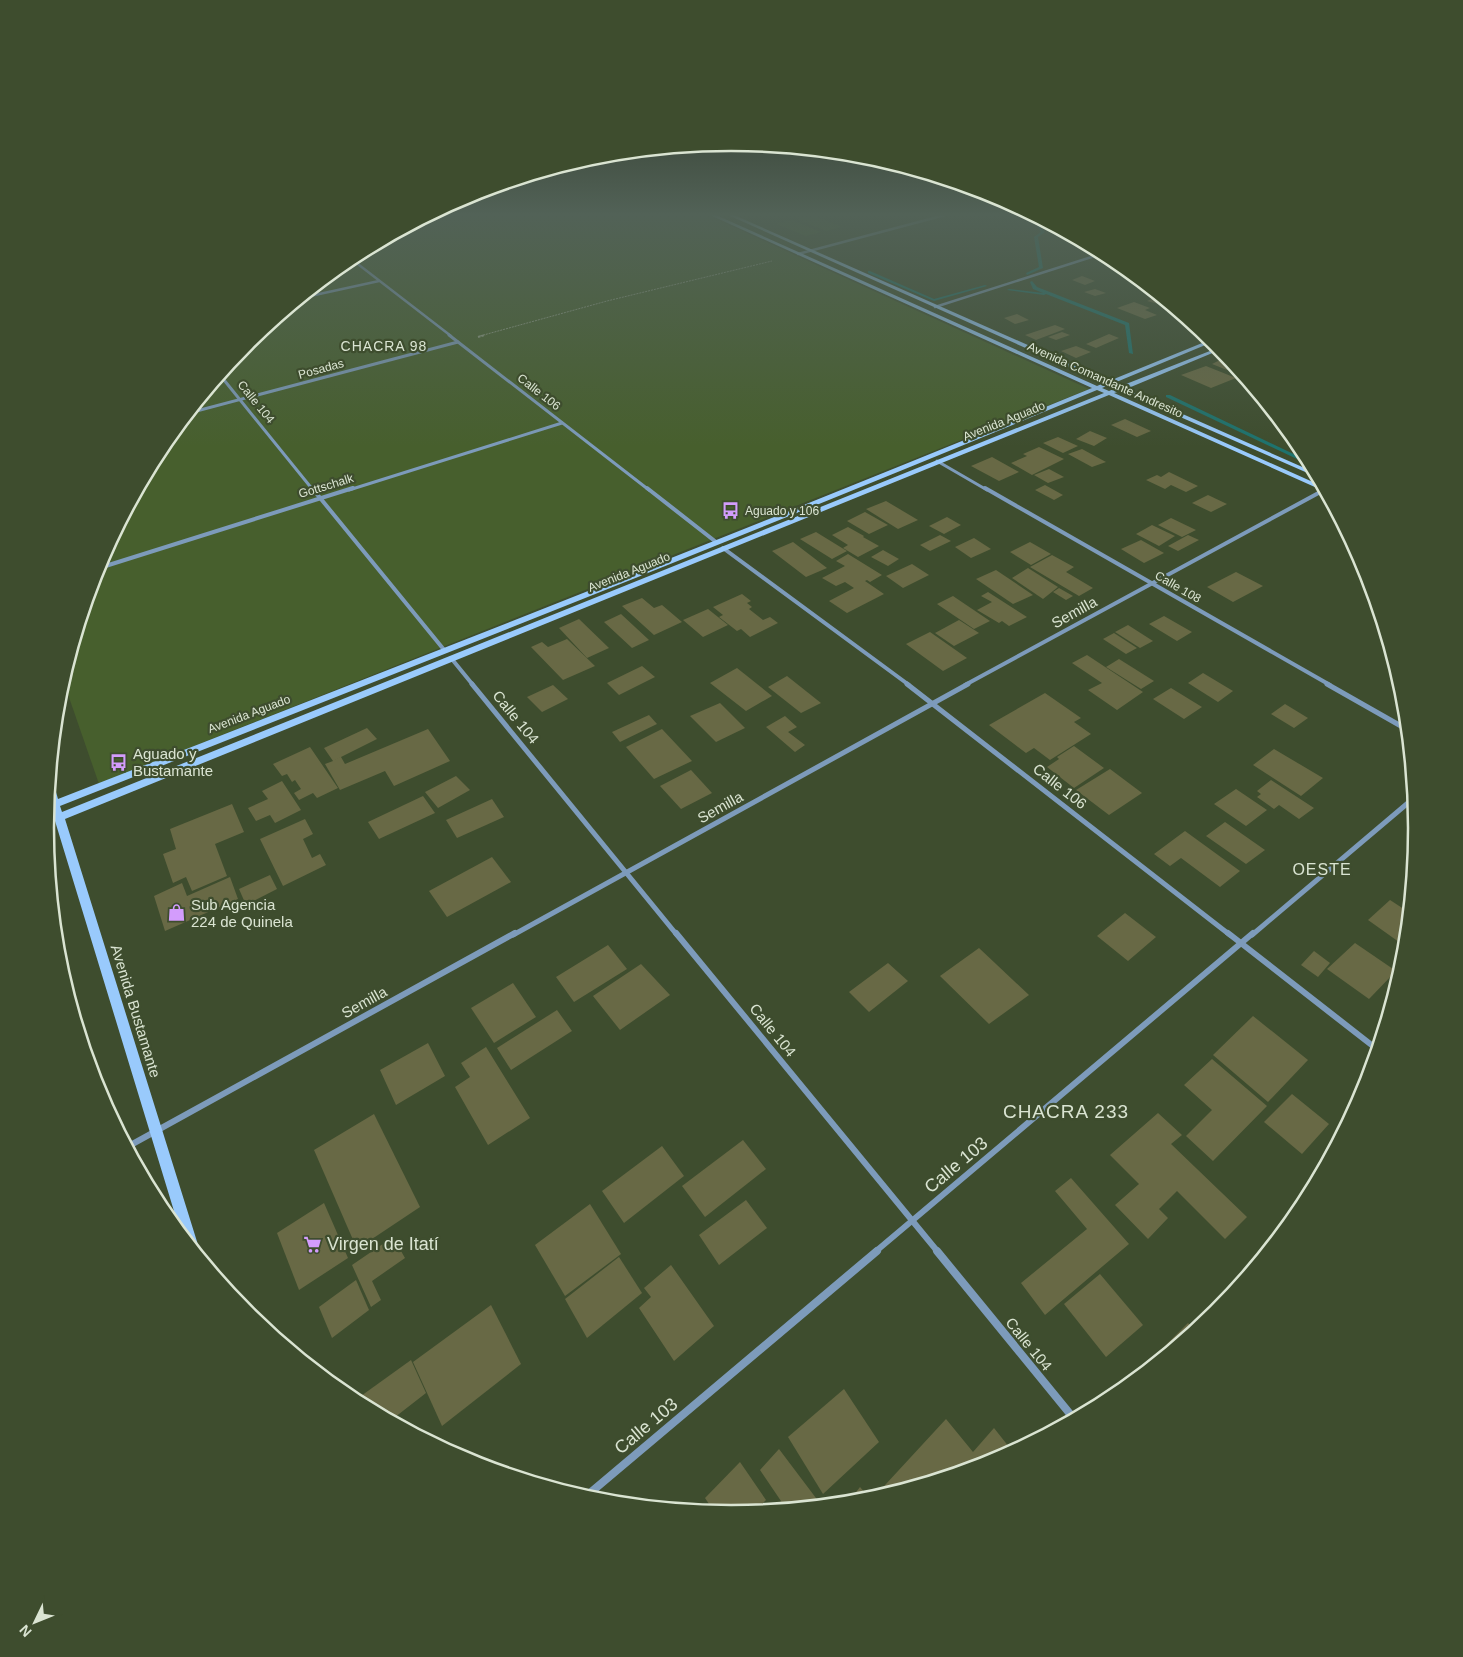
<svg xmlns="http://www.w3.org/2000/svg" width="1463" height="1657" viewBox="0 0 1463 1657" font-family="Helvetica,sans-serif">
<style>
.green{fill:#475f2d}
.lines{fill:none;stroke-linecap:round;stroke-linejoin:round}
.stream{fill:#1e736e;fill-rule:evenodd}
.building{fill:#686945}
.path-far1{stroke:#8f9b83;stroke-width:1;stroke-dasharray:2 1;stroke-linecap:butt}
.path{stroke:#8f9b83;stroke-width:2;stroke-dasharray:2.5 1;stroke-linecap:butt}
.street-far5{stroke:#7d9bbb;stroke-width:2.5}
.street-far4{stroke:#7d9bbb;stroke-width:3}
.street-far3{stroke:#7d9bbb;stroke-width:4}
.street-far2{stroke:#7d9bbb;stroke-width:5}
.street-far1{stroke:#7d9bbb;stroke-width:6}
.street{stroke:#7d9bbb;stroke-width:8}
.secondary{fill:#99cafc;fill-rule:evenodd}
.labels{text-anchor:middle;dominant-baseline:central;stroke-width:4.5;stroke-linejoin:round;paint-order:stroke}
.far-street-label{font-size:12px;fill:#dae4d2;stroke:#3e4d2e}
.far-poi-label{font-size:12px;fill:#dae4d2;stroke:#3e4d2e;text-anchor:start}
.far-neighbourhood-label{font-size:14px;letter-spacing:1px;fill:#dae4d2;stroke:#3e4d2e}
.street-label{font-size:15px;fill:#dae4d2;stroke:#3e4d2e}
.poi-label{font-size:15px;fill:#dae4d2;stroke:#3e4d2e;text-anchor:start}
.neighbourhood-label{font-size:16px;letter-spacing:1px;fill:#dae4d2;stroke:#3e4d2e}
.near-street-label{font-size:18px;fill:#dae4d2;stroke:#3e4d2e}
.near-poi-label{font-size:18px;fill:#dae4d2;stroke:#3e4d2e;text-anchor:start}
.near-neighbourhood-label{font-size:19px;letter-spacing:1px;fill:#dae4d2;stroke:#3e4d2e}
.rim{fill:none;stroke:#dae4d2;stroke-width:2.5}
</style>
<rect width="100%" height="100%" fill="#3e4d2e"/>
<g class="green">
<path d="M429,215H707L1089,389L99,784L63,680L97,566L161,447L246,343L350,258Z"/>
<path d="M812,215L842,227L826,231L797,219Z"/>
<path d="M792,220L821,232L806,236L776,224Z"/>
</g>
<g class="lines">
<g class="stream">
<path d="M1030,215L1034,216L1045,232L1038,237L1043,268L1027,275L1026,273L1039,267L1034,237L1041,232Z"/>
<path d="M868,271H870L934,299L985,285L987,286L934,301L868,273Z"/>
<path d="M1032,281L1037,287L1129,323L1133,354L1129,353L1125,325L1046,294L1044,295L1007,290L1009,289L1043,293L1033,289L1030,282Z"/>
<path d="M1166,395H1170L1302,458L1297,459L1166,397Z"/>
</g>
</g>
<g class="building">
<path d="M1082,276L1095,281L1085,285L1072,280Z"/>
<path d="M1095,289L1106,293L1095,296L1084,292Z"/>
<path d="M1159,296L1174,308L1147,301Z"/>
<path d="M1134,302L1150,308L1145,310L1157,315L1145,319L1117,308Z"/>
<path d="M1017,314L1029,320L1015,324L1004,318Z"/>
<path d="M1055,325L1065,329L1036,340L1025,335Z"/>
<path d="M1062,332L1070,335L1056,340L1048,337Z"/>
<path d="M1109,334L1119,338L1096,348L1086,344Z"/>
<path d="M1076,346L1091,352L1076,358L1061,351Z"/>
<path d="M1220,360L1236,366L1227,370L1212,364Z"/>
<path d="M1206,366L1236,378L1211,388L1181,375Z"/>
<path d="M1125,419L1151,431L1137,437L1111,425Z"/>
<path d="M1090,431L1107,438L1094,446L1076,439Z"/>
<path d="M1058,437L1078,446L1063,453L1043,443Z"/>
<path d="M1039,447L1064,459L1032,475L1011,463L1027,456L1023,454Z"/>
<path d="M1082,449L1106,462L1092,467L1068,454Z"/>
<path d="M992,457L1019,472L999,481L971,466Z"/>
<path d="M1049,469L1064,477L1048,483L1034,475Z"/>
<path d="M1169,472L1198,486L1186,492L1171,485L1165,489L1146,480L1157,475L1161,477Z"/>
<path d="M1045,485L1063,495L1054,500L1035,490Z"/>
<path d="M1208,495L1227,504L1211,512L1192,503Z"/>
<path d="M886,501L918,520L898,529L866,509Z"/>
<path d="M865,512L888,525L869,534L847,521Z"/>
<path d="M947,517L961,525L944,534L929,526Z"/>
<path d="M1171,518L1196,530L1182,537L1158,525Z"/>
<path d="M1152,525L1175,536L1159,546L1136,534Z"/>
<path d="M848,527L864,536L863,537L879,546L858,557L843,548L848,545L832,535Z"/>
<path d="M816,532L842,548L847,551L832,559L800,539Z"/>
<path d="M940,535L951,541L930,551L920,545Z"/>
<path d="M1188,535L1199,540L1178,551L1168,546Z"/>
<path d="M974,538L991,549L971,558L955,547Z"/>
<path d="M1141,540L1164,553L1144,563L1121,549Z"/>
<path d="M793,542L827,568L806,577L772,551Z"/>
<path d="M1030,542L1051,554L1031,565L1010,552Z"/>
<path d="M883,550L899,559L888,566L871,557Z"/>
<path d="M848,554L882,575L870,582L867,580L865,581L884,594L847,613L829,601L854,588L845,582L836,586L822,578L845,566L836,561Z"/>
<path d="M1052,555L1074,567L1066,572L1093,588L1079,596L1030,567Z"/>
<path d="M912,564L929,575L903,588L886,576Z"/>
<path d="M1028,568L1058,587L1043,599L1012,578Z"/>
<path d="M996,570L1033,595L1013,604L976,579Z"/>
<path d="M1236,572L1263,586L1233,602L1207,587Z"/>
<path d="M1059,588L1073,596L1066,600L1053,592Z"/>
<path d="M988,592L1027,617L1009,626L1002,621L999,623L977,610L992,602L981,596Z"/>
<path d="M742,594L751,601L747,603L752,607L749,609L763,620L770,617L778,623L750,637L741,629L737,631L719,617L723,615L713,607Z"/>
<path d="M953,596L990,621L974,629L937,604Z"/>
<path d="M642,598L654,608L662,605L682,622L654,635L622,606Z"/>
<path d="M708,609L728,625L703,637L683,620Z"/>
<path d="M621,614L649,640L632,648L604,622Z"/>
<path d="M1164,616L1192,632L1177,641L1149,624Z"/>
<path d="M579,619L609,648L587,658L559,628Z"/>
<path d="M959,620L979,633L954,646L935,633Z"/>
<path d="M1128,625L1153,641L1140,648L1115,632Z"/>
<path d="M930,632L967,658L943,671L906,644Z"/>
<path d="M1114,633L1137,648L1126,654L1103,639Z"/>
<path d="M567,639L595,666L563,680L531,647L542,642L548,647Z"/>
<path d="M1087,655L1143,692L1117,710L1088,690L1102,683L1072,663Z"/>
<path d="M1119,659L1154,681L1141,689L1106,667Z"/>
<path d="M642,666L655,677L619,695L607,683Z"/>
<path d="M737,668L772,696L746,711L710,683Z"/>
<path d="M1203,673L1233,691L1218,702L1188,683Z"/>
<path d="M787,676L821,703L801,713L768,687Z"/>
<path d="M553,685L568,699L542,712L527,697Z"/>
<path d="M1171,688L1202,707L1184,719L1153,699Z"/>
<path d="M1045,693L1081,718L1074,722L1091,734L1050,760L1034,748L1026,753L989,725Z"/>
<path d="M720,703L745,728L716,742L690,716Z"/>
<path d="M1285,704L1308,718L1294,728L1271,714Z"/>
<path d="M649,715L657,724L620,742L612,732Z"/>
<path d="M785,716L797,727L788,732L805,745L795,752L766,727Z"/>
<path d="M367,728L377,739L335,760L341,757L345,764L428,729L450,761L394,786L385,771L340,790L325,764L333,761L324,748Z"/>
<path d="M662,729L692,761L654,779L626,747Z"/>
<path d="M1074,746L1104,768L1074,788L1047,767L1059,759L1057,757Z"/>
<path d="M310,747L338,788L317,798L313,793L299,800L294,793L301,789L295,780L292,782L287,774L282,776L273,764Z"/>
<path d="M1274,749L1323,778L1301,796L1253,765Z"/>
<path d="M1110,769L1142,793L1109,815L1076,790Z"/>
<path d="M691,770L712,793L681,809L660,786Z"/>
<path d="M456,776L470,790L438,808L425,792Z"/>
<path d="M1271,780L1314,808L1299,819L1279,805L1274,809L1257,797L1261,794L1257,791Z"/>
<path d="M282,781L301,810L275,823L270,815L256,821L248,808L268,799L262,791Z"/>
<path d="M1236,789L1267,810L1246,826L1214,804Z"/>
<path d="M423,796L435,813L379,839L368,822Z"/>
<path d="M492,799L504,817L457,838L446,820Z"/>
<path d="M232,804L244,832L215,844L227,876L192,891L186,877L173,883L163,854L176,849L170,829Z"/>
<path d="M305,819L313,834L303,839L312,858L320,854L326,865L283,886L260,839Z"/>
<path d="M1225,822L1265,850L1246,864L1206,836Z"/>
<path d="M1185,831L1240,871L1220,887L1181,858L1170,866L1154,854Z"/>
<path d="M492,857L511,882L447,917L429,891Z"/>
<path d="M270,875L277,889L246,905L239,889Z"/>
<path d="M230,877L238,899L165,931L154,896L182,883L187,896Z"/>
<path d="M1390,900L1410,913L1406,947L1368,920Z"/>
<path d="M1125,913L1156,937L1128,961L1097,936Z"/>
<path d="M1355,943L1396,971L1369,999L1327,969Z"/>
<path d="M608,945L627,969L574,1002L556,977Z"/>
<path d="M979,948L1029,995L989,1024L940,976Z"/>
<path d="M1314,951L1330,963L1318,977L1301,965Z"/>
<path d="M888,963L908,981L869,1012L849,992Z"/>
<path d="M641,964L670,995L620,1030L593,996Z"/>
<path d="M513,983L536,1017L494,1043L471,1008Z"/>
<path d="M557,1010L572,1031L511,1070L497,1048Z"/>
<path d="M1253,1016L1308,1060L1268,1102L1213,1055Z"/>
<path d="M428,1043L445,1076L396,1105L380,1070Z"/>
<path d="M486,1047L530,1118L488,1145L455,1087L470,1077L461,1063Z"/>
<path d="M1212,1059L1267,1106L1213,1161L1186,1136L1212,1110L1184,1085Z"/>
<path d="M1292,1094L1329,1124L1302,1154L1264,1122Z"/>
<path d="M1158,1113L1182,1135L1171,1144L1247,1217L1225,1239L1177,1191L1159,1209L1168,1218L1148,1239L1115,1205L1139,1184L1110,1155Z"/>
<path d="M374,1114L420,1207L357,1249L314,1150Z"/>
<path d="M743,1140L766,1169L705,1217L682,1186Z"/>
<path d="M662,1146L684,1176L624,1223L602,1191Z"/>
<path d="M1071,1178L1129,1244L1045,1315L1021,1283L1087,1229L1055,1191Z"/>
<path d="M746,1200L767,1228L719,1265L699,1235Z"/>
<path d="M324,1203L348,1258L299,1290L277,1233Z"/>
<path d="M590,1204L621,1254L565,1296L535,1245Z"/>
<path d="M393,1237L405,1258L372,1281L381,1300L371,1307L352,1265Z"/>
<path d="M619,1257L642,1293L587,1338L565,1299Z"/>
<path d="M671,1265L714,1326L674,1361L639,1308L651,1297L644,1288Z"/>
<path d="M1100,1274L1143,1325L1106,1357L1064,1304Z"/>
<path d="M356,1280L369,1310L332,1338L319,1307Z"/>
<path d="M491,1305L521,1364L442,1426L413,1362Z"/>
<path d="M1188,1323L1196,1331L1124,1390L1123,1388Z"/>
<path d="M411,1360L426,1393L390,1421L354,1401Z"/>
<path d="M844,1389L879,1442L823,1494L788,1437Z"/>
<path d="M946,1419L973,1452L994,1428L1013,1452L994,1463L875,1499L874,1497Z"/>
<path d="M779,1449L822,1506L773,1511L781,1501L760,1470Z"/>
<path d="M740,1462L766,1500L753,1513L731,1515L715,1513L705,1498Z"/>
<path d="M860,1487L871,1500L847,1504Z"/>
</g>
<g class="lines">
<path class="path-far1" d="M480,336L607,301L772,261"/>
<path class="path" d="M478,337L485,335"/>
<g class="street-far5">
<path d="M798,254L945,215"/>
<path d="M350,258L451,336"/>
<path d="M301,298L379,281"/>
<path d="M935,307L1104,253"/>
</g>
<g class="street-far4">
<path d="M449,335L649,490"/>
<path d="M220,375L313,490"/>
<path d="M189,413L458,342"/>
<path d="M937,461L987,490"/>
<path d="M349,490L562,423"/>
</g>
<g class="street-far3">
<path d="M312,488L445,651"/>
<path d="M647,488L716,542"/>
<path d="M985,488L1330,685"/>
<path d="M723,548L909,685"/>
<path d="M96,569L353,488"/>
<path d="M451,658L473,685"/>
<path d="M965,685L1324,490"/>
</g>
<g class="street-far2">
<path d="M472,684L677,935"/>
<path d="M907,684L1230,935"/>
<path d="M1327,684L1408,730"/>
<path d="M513,935L968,684"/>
<path d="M1252,935L1415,797"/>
</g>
<g class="street-far1">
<path d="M676,933L938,1252"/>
<path d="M1228,933L1378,1050"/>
<path d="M127,1147L515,933"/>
<path d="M875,1252L1253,933"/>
</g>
<g class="street">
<path d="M937,1251L1075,1420"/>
<path d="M584,1498L877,1251"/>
</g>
<path class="secondary" d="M710,215H716L1097,386L1104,383L728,215H734L1109,381L1212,339L1215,341L1114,383L1121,386L1220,347L1222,349L1126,389L1316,473L1319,478L1121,391L1114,393L1324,487L1326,492L1109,395L65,819L199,1248L196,1253L181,1234L55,821L46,822L47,805L50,803L48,798L50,782L54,785L58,799C404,664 749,529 1092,388ZM1109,385L1116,388L1109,391L1102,388ZM1097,390L1104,393L62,812L60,806C407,669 753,533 1097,390Z"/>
</g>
<linearGradient id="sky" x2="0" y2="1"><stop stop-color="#222a19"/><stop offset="0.48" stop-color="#526257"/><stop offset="1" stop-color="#526257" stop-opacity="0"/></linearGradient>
<rect width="1463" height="447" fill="url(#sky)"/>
<defs>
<symbol id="bus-bare" viewBox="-9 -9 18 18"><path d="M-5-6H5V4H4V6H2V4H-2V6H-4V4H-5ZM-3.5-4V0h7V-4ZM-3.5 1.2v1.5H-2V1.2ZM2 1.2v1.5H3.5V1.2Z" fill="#d39cfc" stroke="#3e4d2e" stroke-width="2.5" paint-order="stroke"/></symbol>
<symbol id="shop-bare" viewBox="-9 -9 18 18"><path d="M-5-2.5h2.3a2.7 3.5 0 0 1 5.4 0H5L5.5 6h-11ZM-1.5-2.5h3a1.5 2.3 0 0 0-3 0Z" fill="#d39cfc" stroke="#3e4d2e" stroke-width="2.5" paint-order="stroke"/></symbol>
<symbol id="supermarket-bare" viewBox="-9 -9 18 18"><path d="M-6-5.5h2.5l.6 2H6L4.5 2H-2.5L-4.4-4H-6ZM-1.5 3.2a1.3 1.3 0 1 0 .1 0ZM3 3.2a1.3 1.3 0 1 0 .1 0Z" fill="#d39cfc" stroke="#3e4d2e" stroke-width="2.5" paint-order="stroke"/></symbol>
</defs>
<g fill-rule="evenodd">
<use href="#bus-bare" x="718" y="498" width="25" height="25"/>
<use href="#bus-bare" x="106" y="750" width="25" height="25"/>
<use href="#shop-bare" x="164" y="900" width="25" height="25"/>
<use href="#supermarket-bare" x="300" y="1232" width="25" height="25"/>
</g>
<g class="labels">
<g class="far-street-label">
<text transform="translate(321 369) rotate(-15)">Posadas</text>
<text transform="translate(1105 380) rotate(24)">Avenida Comandante Andresito</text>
<text transform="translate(539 392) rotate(38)">Calle 106</text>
<text transform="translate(256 402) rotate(51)">Calle 104</text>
<text transform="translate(1004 421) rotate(-22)">Avenida Aguado</text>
<text transform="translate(326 486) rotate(-17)">Gottschalk</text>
<text transform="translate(629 572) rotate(-22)">Avenida Aguado</text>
<text transform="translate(1178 587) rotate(30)">Calle 108</text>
<text transform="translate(249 714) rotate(-21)">Avenida Aguado</text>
</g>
<g class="far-poi-label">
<text x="745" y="511">Aguado y 106</text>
</g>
<g class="far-neighbourhood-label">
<text x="384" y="346">CHACRA 98</text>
</g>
<g class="street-label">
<text transform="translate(1074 612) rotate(-29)">Semilla</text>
<text transform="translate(516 717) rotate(51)">Calle 104</text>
<text transform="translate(1060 786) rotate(38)">Calle 106</text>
<text transform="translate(720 807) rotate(-29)">Semilla</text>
<text transform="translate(364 1002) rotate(-29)">Semilla</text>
<text transform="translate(136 1011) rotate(73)">Avenida Bustamante</text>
<text transform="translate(773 1030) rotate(51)">Calle 104</text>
<text transform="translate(1029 1344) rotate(51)">Calle 104</text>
</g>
<g class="poi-label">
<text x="133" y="753">Aguado y<tspan x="133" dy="17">Bustamante</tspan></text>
<text x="191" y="904">Sub Agencia<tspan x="191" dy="17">224 de Quinela</tspan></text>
</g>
<g class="neighbourhood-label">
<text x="1322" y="869">OESTE</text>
</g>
<g class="near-street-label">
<text transform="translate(956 1165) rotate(-40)">Calle 103</text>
<text transform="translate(646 1426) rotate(-40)">Calle 103</text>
</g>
<g class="near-poi-label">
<text x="327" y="1244">Virgen de Itatí</text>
</g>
<g class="near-neighbourhood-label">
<text x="1066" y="1111">CHACRA 233</text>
</g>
</g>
<path d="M0 0H1463V1657H0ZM54 828a677 677 0 1 1 1354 0a677 677 0 1 1-1354 0Z" fill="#3e4d2e" fill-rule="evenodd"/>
<path class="rim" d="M54 828a677 677 0 1 1 1354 0a677 677 0 1 1-1354 0Z"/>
<g transform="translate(35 1622) rotate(227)" stroke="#3e4d2e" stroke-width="4" paint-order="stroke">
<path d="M0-4L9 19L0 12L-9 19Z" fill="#dae4d2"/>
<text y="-8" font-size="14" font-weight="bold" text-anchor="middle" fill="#dae4d2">N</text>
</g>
</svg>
